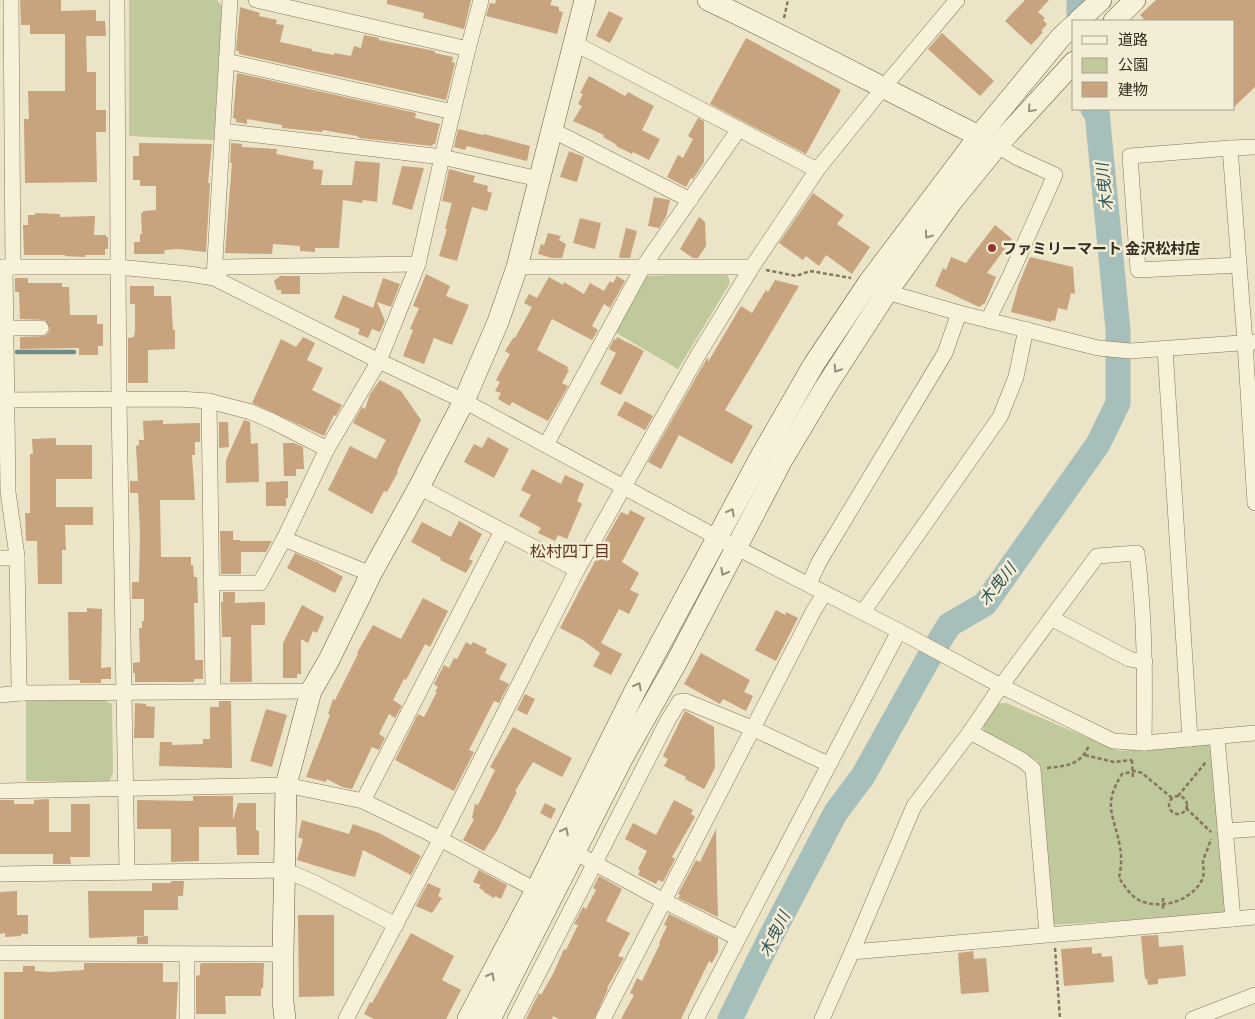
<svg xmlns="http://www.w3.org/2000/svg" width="1255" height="1019" viewBox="0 0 1255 1019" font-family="'Source Serif 4','Noto Sans JP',serif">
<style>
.green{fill:#bfc99b}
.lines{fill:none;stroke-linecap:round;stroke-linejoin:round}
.stream{stroke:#6e8d88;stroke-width:4.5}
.river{stroke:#a7bfba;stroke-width:25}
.building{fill:#c7a37e}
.street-casing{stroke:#86765d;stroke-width:16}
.secondary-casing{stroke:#685740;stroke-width:22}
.path{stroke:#86765d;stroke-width:2.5;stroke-dasharray:4 2.5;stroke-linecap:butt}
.street{stroke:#f7f1d9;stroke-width:15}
.secondary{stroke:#f7f1d9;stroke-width:21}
.oneway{stroke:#978f7c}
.poi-dot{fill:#913931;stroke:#f3edd5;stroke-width:2}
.labels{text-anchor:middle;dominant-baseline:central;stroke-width:5;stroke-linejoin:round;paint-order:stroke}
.poi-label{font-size:15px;font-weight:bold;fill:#372d20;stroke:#f3edd5;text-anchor:start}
.water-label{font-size:16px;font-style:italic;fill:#305556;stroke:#f3edd5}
.neighbourhood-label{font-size:16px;fill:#613522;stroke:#f3edd5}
</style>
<rect width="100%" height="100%" fill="#ebe4c6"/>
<g class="green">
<path d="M129,0H217L222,6L214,140L129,136Z"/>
<path d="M727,273L730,283L678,369L613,331L647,276Z"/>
<path d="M100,698L112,704L113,773L109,782L26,781V699Z"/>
<path d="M1006,703L1119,751L1212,743L1226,914L1051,925L1041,772L1038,761L984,732L983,724L995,704Z"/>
</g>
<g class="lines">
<path class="stream" d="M17,352H74"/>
<g class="river">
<path d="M1079,0V21"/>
<path d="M730,1019L771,936L836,812L863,776L927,661L949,625L985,604L1098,444L1118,403V330L1097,112L1093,109"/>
</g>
</g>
<g class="building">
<path d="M20,0H61V11L96,10V21H105L106,36H86L87,72H96V110H106V132H96L97,182L25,183L24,119H29L28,91H65V34H30V25H21Z"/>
<path d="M387,0H471L464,29L423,18L424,13L387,4Z"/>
<path d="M496,0H552L550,5L559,7V11L563,12L557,34L486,16L490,3L495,4Z"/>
<path d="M1025,0H1049L1038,12L1045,18L1043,20L1047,24L1041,31L1043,32L1031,45L1005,21Z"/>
<path d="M1156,0H1255V87L1234,107V21H1146L1140,15Z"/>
<path d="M240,7L260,13L259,16L277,20L276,24L284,25L280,42L312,49V51L334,55V53L351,56L354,46L361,48L364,35L379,38V40L435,51V53L453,57L452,62L455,63L446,100L239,54V51H236Z"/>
<path d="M609,11L623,18L610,43L596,36Z"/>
<path d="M942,33L994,81L980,96L928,49Z"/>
<path d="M746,38L841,90L806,154L710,104Z"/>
<path d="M237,73L416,113L415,118L440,124L435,144H433L432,146L360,138L357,136L323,130L322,132L282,128V125L247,119V124L236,122V119L233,118Z"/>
<path d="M589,76L625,96L628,92L654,106L642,130L660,139L649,160L633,152L632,154L616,146L617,145L603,137L604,135L573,121L582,106L578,104L583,94L580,93Z"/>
<path d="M698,118L704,121V162L693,179L691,178L686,187L667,177L678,155L683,158L693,139L688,136Z"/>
<path d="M458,129L483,135L484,134L530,146L527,161L467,146L465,150L454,147Z"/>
<path d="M139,143L212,144L208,183H210L206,252L177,249L165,250L164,254H134V242H140V234H142L141,213H143V211L156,210V186H140V180H133V156H139Z"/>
<path d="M231,143L242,144V147L277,149L276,154L314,161L313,169L323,170L321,185H352L355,161L380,163L377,202L363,200L362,203L343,200L339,248H315V252L300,251V246L273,244L272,254L225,253L232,163H230Z"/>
<path d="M569,151L584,157L577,182L560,177Z"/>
<path d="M402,166L424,168L412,210L392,204Z"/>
<path d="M449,169L475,176L473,182L488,186L487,191L492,193L487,211L472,207L457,261L439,256L447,229H445L452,203L442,201Z"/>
<path d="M813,193L844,215L837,224L870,247L852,274L826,255L819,266L806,256L803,260L779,243Z"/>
<path d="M654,197L670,200L666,217L659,228L648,226Z"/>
<path d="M35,213L60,214V217L95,216L94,235H106V237H108V249H105V255H85V257L65,256V255H24L23,225H28V215H35Z"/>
<path d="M699,217L705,222L706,246L698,258H693L680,249Z"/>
<path d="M580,218L601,223L595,249L573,243Z"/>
<path d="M995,225L1012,239L987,273L996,277L985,303L979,307L935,286L943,268L946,270L951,257L966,263Z"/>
<path d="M626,228L637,231L630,258H621L619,257Z"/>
<path d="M548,233L561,236L559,240L566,244L562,258H552L538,254L541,244L544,245Z"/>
<path d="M1030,257L1073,267L1075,294L1071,293L1067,310L1058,308L1055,321L1052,320L1051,322L1011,312L1018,286Z"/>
<path d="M426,274L450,286L446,296L469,305L452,345L434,338L424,364L403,356L413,330L410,329L419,308L413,306Z"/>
<path d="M280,276H300V294H281V290H277L274,281Z"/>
<path d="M617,276L625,281L610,308L604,304L592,326L598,330L592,340L552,319L537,350L568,367L567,369L569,370L562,383L568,386L548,421L512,402L510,406L498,399L501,393L495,391L500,382L496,380L510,354L505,351L514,337L515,338L532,307L524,303L529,294L537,298L549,277L563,285L564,282L584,294L590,283L604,291L610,281L613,283Z"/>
<path d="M15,278H28V283H62V287H69L70,315H97V324H103V346H98V355H79V348L20,349V337L45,336L49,332L50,328L45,320L20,319L19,292H15Z"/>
<path d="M383,278L400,284L391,307L377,302L385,321L380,332L372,329L368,338L358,334L360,329L334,318L343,295L373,308Z"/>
<path d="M775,280L799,286L725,410L753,426L732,464L679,435L661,469L648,462L706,360L708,357V362L741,306L752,313L766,290L768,292Z"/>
<path d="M130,286H154V296H171L173,330H175V349L148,350V383H128V338L134,337L135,330V304H130Z"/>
<path d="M303,337L315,343L307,360L323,368L312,390L342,405L336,416L334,415L324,436L252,403L281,339L296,347Z"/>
<path d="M617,337L644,351L621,395L600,384L616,353L609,349L614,339L616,340Z"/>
<path d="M380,380L401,391L421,420L397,471L398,472L387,492L384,491L372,514L328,490L350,446L376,459L386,440L353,423L362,407L365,409L370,394Z"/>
<path d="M625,401L653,416L645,430L617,415Z"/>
<path d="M163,420V424L200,423V442H195V455H192L195,500H160L161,557H191V565H193L194,577H197L198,603H194L195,660H203V679H194V682H135V673H133V663L140,662L139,628H142V621H144V599H132V582H139L140,532L138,493H130V481H138L136,446L139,445V440H144L143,421Z"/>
<path d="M244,420L250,422L251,444L258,443L259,482L226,483V460Z"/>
<path d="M219,422H228L229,447L219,448Z"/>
<path d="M488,437L509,449L494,478L464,462L474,444L482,448Z"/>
<path d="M56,438V445H92V479H56V507H93V525H65L66,550H62V584H38L37,541H26L25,513H30V454H33L32,439Z"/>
<path d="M283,443H294L303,447L304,469H296V476H284Z"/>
<path d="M532,469L561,484L565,475L584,484L577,501L582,504L567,539L558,535L555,541L538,533L541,528L519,516L531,495L521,490Z"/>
<path d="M288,481V498H286V506H266V482Z"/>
<path d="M630,510L645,518L622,562L639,573L630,590L639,594L629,614L619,609L601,643L622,654L611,675L593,666L600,653L583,640L560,628L604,544H603L621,512L628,515Z"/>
<path d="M459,521L482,534L469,559L473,561L466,573L440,560L441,558L411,542L422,522L451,537Z"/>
<path d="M220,531H233V540H240V541H272L266,552H241V574H221Z"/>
<path d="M295,553L319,563L343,577L335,593L287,568Z"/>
<path d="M223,592H235V603L265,602V625H251L252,682H230L231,637H222L221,602H223Z"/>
<path d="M423,598L448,611L430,647L425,644L406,680L404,679L393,700L402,706L395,718L389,714L379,734L385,738L379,750L372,747L352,789L342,787L327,779L326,782L306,777L330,715L328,714L333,699L335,700L358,654L357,653L373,625L401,639Z"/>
<path d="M302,605L324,617L317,633L313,631L308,643L301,639V674H297V678H283V643Z"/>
<path d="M87,608L102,609L101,668L111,667V679H101V683H80V680H69L68,612H87Z"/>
<path d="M776,610L785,615L786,612L798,618L776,661L755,650Z"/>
<path d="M466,642L471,645L473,642L487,649L485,653L507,664L499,679L509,684L499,703L494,701L469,750L474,752L454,791L395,760L418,714L424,717L437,692H435L438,687L434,684L444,665L449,668L454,658L457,659Z"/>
<path d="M701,653L750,680L744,692L753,696L746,711L723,699L720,704L684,684Z"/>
<path d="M525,694L535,699L527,715L517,710Z"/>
<path d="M219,701H231L232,768L159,766L160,742H172V745L203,744V739H210V707H219Z"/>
<path d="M135,703L146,704V706L155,707L154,738H134Z"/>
<path d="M266,709L287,715L272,767L250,761Z"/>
<path d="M685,711L714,727L715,768L704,789L685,779L686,777L664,766L668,759L663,756Z"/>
<path d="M513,727L572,758L562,777L533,762L515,791L517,792L497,831L484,851L463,840L474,819L472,818L475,804L478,805L495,770L490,767Z"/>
<path d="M193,796H233V820L238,803H256V830L259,831V855H237L236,827H199V861L171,862V829H137V800L193,801Z"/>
<path d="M49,799V832H71V804H90V857H70L71,864H53V854H0V800H14V804H34V800Z"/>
<path d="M674,800L693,810L691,814L695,817L672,857L675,859L663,882L658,880L656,884L638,875L640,871L638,869L647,851L625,839L633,823L656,835Z"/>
<path d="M545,803L556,809L551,819L540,813Z"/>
<path d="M302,820L349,834L353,824L379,833L421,856L411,875L363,850L355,877L333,871L297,860L303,839L298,837Z"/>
<path d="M716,829L717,883L718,917L678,898L680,895L678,894L696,860L700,862Z"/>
<path d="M479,870L507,885L501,899L495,896L494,898L484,892V891L479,888L481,885L473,882Z"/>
<path d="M599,876L622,889L606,921L630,933L618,956L624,958L607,988L608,989L594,1019H559L553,1016L552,1019H526L539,993L541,995L553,974L564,949L566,950L578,925L574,924L583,907L586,909L596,890L593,888Z"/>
<path d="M171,881H184L183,896H178V910H144V936L89,938L88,891H152V883H171Z"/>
<path d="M428,883L441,889L438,896L442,898L432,913L416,906Z"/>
<path d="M17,891V915H28V934H21V936L5,937V933L0,934V892Z"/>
<path d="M669,914L718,938V952L712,963L709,961L681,1019H621L634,995L630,993L637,978L642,981L660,944L659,943L667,926L664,925Z"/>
<path d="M298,915H334V996L299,997Z"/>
<path d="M411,933L454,956L442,980L461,990L446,1019H374L364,1014L370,1002L372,1003Z"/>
<path d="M1158,935L1159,947L1183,945L1186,976L1158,979V984L1148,985L1147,979H1145L1141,936Z"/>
<path d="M148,936V944H137V937Z"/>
<path d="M1092,947V954L1101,953L1102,957L1112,956L1114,982L1064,986L1061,949Z"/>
<path d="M973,951L974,959L986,958L989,992L961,994L958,953Z"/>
<path d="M84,963H163V982H178L176,1019H4V972H23V966H35V971L49,972L84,970Z"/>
<path d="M203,963H264L263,988L261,989V996H225L226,1014H196V976L200,975V964Z"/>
</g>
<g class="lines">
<defs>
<g id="street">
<path d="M11,0L13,267"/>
<path d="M117,0L118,267L189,274L214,278L379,361L464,401L737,548L899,631L1001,686L1113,741L1144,743L1255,733"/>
<path d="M256,0L468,49L481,0"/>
<path d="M574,43L817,170"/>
<path d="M468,49L442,157L539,179"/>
<path d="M226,61L453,112"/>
<path d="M552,130L690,200"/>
<path d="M222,131L442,157L418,264L379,361L327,449L284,539L371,574"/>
<path d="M1255,147L1230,148L1245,342L1255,503"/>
<path d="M1230,148L1130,156L1138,270L1239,265"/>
<path d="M0,267H118L119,401L127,872"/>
<path d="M5,267L8,492L17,556L19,685L22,693"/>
<path d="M517,267H752L817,170L883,88L957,0"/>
<path d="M214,278L230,0"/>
<path d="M214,278L224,267L418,264"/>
<path d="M887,292L959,313L1098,348L1130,351L1254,342"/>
<path d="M988,320L1010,276L1055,175L1018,158L989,141"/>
<path d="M6,328H41"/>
<path d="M1165,349L1190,739"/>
<path d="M0,400L179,399L209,401L251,412L272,421L327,449"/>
<path d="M209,401L213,691"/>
<path d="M546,445L643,267L739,129"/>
<path d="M419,487L577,570"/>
<path d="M0,558H17"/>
<path d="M212,583H260L284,539"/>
<path d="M809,584L819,562L945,353L959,313"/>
<path d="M863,612L1000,417L1016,377L1026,329"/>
<path d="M1051,618L1129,659L1145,662"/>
<path d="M0,695L22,693L311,691"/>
<path d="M0,791L286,785L363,801L423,830L536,890"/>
<path d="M363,801L502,531"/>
<path d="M1225,831L1255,829"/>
<path d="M574,852L664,901L738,938"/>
<path d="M0,874L285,870L315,883L396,925"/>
<path d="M1233,919L1255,917"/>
<path d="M1047,934L1033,769L1022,760L970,732L1001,686L1097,556L1137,553C1145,616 1145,679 1144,743"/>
<path d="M852,952L914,806L970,732"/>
<path d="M0,953L283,954"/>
<path d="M187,1019V955"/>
<path d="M346,1019L440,840L577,570L698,355L752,267"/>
<path d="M515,1019L667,722L679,702L685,701L754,729L828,764"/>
<path d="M603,1019L814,610L825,593"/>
<path d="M696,1019L899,631"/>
<path d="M822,1019L852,952L1233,919L1217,737"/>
<path d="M1193,1019L1255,995"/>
</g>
<g id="secondary">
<path d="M708,0C799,43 888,91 979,136"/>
<path d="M1078,21L1101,0"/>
<path d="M1114,21L1135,0"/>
<path d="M285,1019L283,1002V954L286,785L311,691L329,660L371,574L419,487L464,401L498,322L517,267L585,0"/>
<path d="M468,1019L536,890L635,691L761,456L814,364L869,282L979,136L1061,37L1074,25"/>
<path d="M490,1019L624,755L675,665L782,460L825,388L887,292L953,200L997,146L1074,62"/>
</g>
</defs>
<use href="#street" class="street-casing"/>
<use href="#secondary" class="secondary-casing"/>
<g class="path">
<path d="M784,18L788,0"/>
<path d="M766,270L796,276L810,271L851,278"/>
<path d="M1085,755L1114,762L1132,760"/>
<path d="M1132,760L1133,779"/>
<path d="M1047,768C1067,766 1081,765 1089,745"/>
<path d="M1178,796L1206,762"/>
<circle cx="1178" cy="805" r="9"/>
<path d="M1172,798L1142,773L1135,771L1122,774C1102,806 1114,814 1120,847C1122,858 1121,868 1119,878C1124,885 1130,895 1137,899C1158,911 1191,902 1202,880C1205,874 1203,867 1203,861C1205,854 1209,846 1211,839"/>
<path d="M1186,808L1211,832"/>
<path d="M1163,898V911"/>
<path d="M1055,948L1060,1019"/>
</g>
<use href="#street" class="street"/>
<use href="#secondary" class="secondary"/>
</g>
<defs><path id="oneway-chevron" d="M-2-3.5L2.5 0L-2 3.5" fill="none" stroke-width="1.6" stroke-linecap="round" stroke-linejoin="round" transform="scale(1.25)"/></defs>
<g class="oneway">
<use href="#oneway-chevron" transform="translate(1031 109) rotate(132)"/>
<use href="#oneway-chevron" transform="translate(928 235) rotate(126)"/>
<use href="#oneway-chevron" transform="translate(837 369) rotate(123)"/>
<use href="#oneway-chevron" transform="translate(731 512) rotate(-62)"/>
<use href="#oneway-chevron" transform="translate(724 572) rotate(118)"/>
<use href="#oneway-chevron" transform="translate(638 686) rotate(-62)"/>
<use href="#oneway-chevron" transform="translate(565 831) rotate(-63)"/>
<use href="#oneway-chevron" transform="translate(491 976) rotate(-62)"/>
</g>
<circle class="poi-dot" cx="992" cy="248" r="5"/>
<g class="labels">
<g class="poi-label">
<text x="1002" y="248">ファミリーマート 金沢松村店</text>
</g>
<g class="water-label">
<text transform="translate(1104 187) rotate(-96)">木曳川</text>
<text transform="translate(997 584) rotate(-51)">木曳川</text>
<text transform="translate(774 934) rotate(-63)">木曳川</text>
</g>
<g class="neighbourhood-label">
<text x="570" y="551">松村四丁目</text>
</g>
</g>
<rect x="1072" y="20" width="162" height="90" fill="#f3edd5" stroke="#a8a08d"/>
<rect x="1082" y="36" width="25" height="8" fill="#f7f1d9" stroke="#a8a08d"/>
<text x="1118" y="45" font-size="15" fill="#372d20">道路</text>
<rect x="1082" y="58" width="25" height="15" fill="#bfc99b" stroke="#a8a08d"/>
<text x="1118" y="70" font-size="15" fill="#372d20">公園</text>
<rect x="1082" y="82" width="25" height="15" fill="#c7a37e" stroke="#a8a08d"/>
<text x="1118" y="95" font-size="15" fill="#372d20">建物</text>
</svg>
